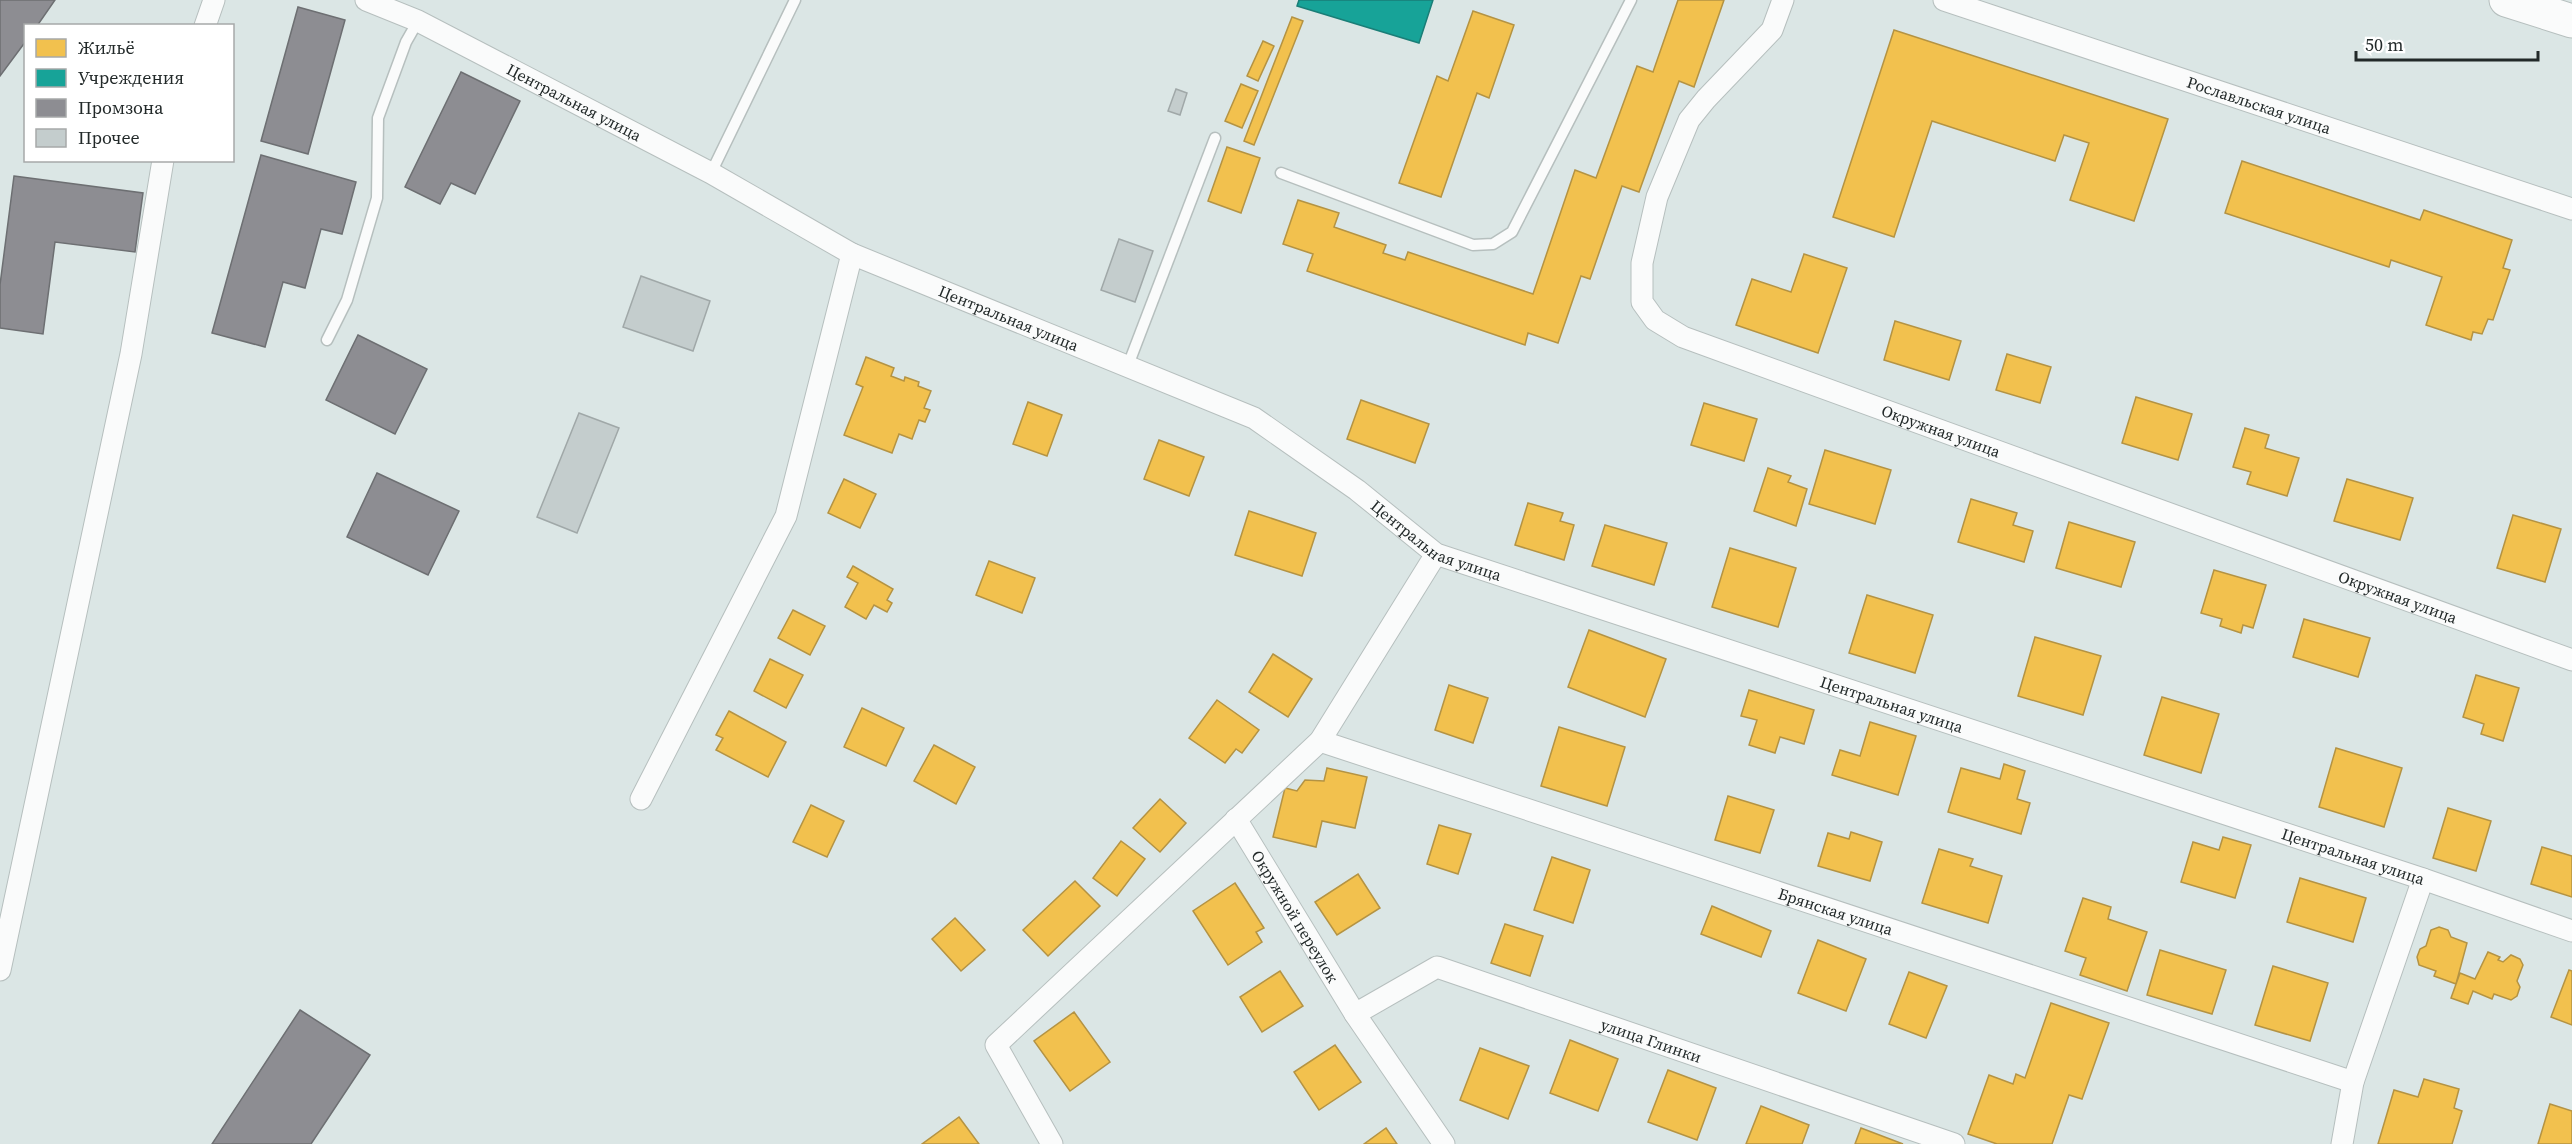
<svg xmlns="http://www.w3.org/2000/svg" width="2572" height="1144" viewBox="0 0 2572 1144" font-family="'Source Serif 4',serif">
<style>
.homes{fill:#f2c14e;stroke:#b49343;stroke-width:1.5}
.public{fill:#17a398;stroke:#1a7e77;stroke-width:1.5}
.industry{fill:#8d8d92;stroke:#6d6f72;stroke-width:1.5}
.building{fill:#c4cdcd;stroke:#a0a8a8;stroke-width:1.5}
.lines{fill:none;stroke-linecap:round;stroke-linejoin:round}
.lane-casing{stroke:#b6bfbe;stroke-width:13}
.street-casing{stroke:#b6bfbe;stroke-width:23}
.primary-casing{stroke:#b6bfbe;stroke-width:35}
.lane{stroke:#fafbfb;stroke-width:10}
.street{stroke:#fafbfb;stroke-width:21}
.primary{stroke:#fafbfb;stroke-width:33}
.labels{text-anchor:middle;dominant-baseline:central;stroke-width:6;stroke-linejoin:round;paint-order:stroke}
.street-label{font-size:16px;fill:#222929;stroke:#fff}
</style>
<rect width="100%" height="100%" fill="#dbe6e5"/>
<g class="homes">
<path d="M1678,0H1724L1694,87L1679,81L1639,192L1622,186L1590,279L1581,276L1558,343L1528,333L1525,345L1307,271L1313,254L1283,244L1298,200L1339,213L1334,227L1386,245L1383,253L1405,260L1408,252L1533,294L1575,170L1596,178L1637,66L1653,72Z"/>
<path d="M1473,11L1514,25L1489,98L1477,93L1441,197L1399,183L1437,76L1448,81Z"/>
<path d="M1292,17L1303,21L1254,145L1244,141Z"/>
<path d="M1894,30L2168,119L2134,221L2070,200L2089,143L2064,135L2055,161L1932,121L1894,237L1833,217Z"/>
<path d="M1263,41L1274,46L1258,81L1247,76Z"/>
<path d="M1241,84L1258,91L1242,128L1225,121Z"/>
<path d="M1227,147L1260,158L1241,213L1208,201Z"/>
<path d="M2242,161L2420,220L2424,210L2512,240L2503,268L2510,270L2493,320L2488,319L2482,334L2473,332L2471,340L2426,325L2442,277L2391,260L2389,267L2225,213Z"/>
<path d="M1804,254L1847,268L1818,353L1736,325L1752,279L1791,292Z"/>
<path d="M1895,321L1961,341L1949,380L1884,360Z"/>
<path d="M2007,354L2051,367L2040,403L1996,390Z"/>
<path d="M866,357L894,368L891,376L904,381L905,377L919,382L918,386L931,391L924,408L930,410L925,422L919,420L912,439L899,434L892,453L844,435L863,387L856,384Z"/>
<path d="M2136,397L2192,414L2178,460L2122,443Z"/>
<path d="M1361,400L1429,424L1415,463L1347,439Z"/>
<path d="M1028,402L1062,415L1047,456L1013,444Z"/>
<path d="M1704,403L1757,419L1744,461L1691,445Z"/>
<path d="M2245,428L2269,435L2265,448L2299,458L2287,496L2247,484L2251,472L2233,467Z"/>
<path d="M1159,440L1204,457L1189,496L1144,479Z"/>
<path d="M1825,450L1891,470L1875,524L1809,504Z"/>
<path d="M1768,468L1791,476L1788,482L1807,489L1796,526L1754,511Z"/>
<path d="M844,479L876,494L860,528L828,513Z"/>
<path d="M2347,479L2413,498L2400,540L2334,521Z"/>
<path d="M1971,499L2017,513L2013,525L2033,531L2024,562L1958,542Z"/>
<path d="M1528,503L1563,513L1560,521L1574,525L1564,560L1515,545Z"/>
<path d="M1249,511L1316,533L1302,576L1235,555Z"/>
<path d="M2513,515L2561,529L2545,582L2497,568Z"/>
<path d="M2069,522L2135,542L2121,587L2056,568Z"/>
<path d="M1605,525L1667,543L1654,585L1592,566Z"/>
<path d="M1730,548L1796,568L1778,627L1712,607Z"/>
<path d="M989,561L1035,578L1022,613L976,595Z"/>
<path d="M853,566L893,589L887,600L892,603L887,612L874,605L866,619L845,607L858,583L847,577Z"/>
<path d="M2214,570L2266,585L2253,628L2243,625L2241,633L2220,626L2222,619L2201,613Z"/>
<path d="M1867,595L1933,615L1915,673L1849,653Z"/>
<path d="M793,610L825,626L810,655L778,638Z"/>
<path d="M2304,619L2370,638L2358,677L2293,657Z"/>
<path d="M1589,630L1666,659L1645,717L1568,687Z"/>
<path d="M2035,637L2101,656L2083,715L2018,696Z"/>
<path d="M1273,654L1312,679L1288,717L1249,692Z"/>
<path d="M770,659L803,675L786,708L754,691Z"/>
<path d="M2476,675L2519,688L2503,741L2481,734L2484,724L2463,717Z"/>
<path d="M1449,685L1488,698L1473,743L1435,730Z"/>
<path d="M1749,690L1814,710L1804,744L1780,737L1775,753L1749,745L1757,720L1741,716Z"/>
<path d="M2162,697L2219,714L2201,773L2144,755Z"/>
<path d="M1217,700L1259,730L1242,753L1236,749L1225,763L1189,738Z"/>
<path d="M862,708L904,728L886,766L844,747Z"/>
<path d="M729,711L786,742L768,777L716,750L723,738L716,735Z"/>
<path d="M1870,722L1916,736L1898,795L1832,775L1840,750L1860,756Z"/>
<path d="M1559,727L1625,747L1607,806L1541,786Z"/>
<path d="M934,745L975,767L956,804L914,781Z"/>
<path d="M2336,748L2402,768L2384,827L2319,807Z"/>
<path d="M2004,764L2025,771L2017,799L2030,803L2021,834L1948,812L1961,768L2000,779Z"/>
<path d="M1327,768L1367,777L1355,828L1322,821L1316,847L1273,837L1285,788L1297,791L1305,780L1324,781Z"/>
<path d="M1728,796L1774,810L1760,853L1715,840Z"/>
<path d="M1160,799L1186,823L1160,852L1133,828Z"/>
<path d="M811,805L844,821L827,857L793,842Z"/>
<path d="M2448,808L2491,821L2476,871L2433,858Z"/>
<path d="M1439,825L1471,834L1458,874L1427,864Z"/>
<path d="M1851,832L1882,842L1870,881L1818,866L1828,833L1849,839Z"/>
<path d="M2223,837L2251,845L2235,898L2181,882L2193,842L2219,850Z"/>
<path d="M1121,841L1145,859L1117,896L1093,878Z"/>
<path d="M2542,847L2572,856V897L2531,884Z"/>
<path d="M1939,849L1973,859L1970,866L2002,876L1988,923L1922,903Z"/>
<path d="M1552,857L1590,870L1573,923L1534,910Z"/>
<path d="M1358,874L1380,908L1337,935L1315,902Z"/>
<path d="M2300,878L2366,898L2353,942L2287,922Z"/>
<path d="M1075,881L1100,906L1048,956L1023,930Z"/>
<path d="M1235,883L1264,928L1256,932L1262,942L1228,965L1193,911Z"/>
<path d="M2083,898L2111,907L2108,919L2147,932L2127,991L2080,975L2086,958L2065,951Z"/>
<path d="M1712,906L1771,931L1761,957L1701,934Z"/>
<path d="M955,918L985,950L961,971L932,939Z"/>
<path d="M1505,924L1543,936L1530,976L1491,963Z"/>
<path d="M2439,927L2448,930L2451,937L2467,943L2456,984L2434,976L2436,971L2419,965L2417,957L2420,949L2426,946L2431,930Z"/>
<path d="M1818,940L1866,959L1846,1011L1798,993Z"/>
<path d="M2160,950L2226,970L2212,1014L2147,995Z"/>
<path d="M2488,952L2500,957L2498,960L2503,962L2511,955L2520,959L2523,965L2517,981L2520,987L2517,996L2511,1000L2494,994L2492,999L2473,991L2468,1004L2451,998L2460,973L2475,979Z"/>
<path d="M2273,966L2328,983L2310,1041L2255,1025Z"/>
<path d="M2569,970L2572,971V1025L2551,1017Z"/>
<path d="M1280,971L1303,1006L1262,1032L1240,997Z"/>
<path d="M1909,972L1947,986L1926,1038L1889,1024Z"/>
<path d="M2051,1003L2109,1023L2082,1099L2069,1095L2052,1144H1997L1968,1134L1989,1075L2013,1084L2016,1074L2025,1078Z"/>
<path d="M1074,1012L1110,1062L1070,1091L1034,1041Z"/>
<path d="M1570,1040L1618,1059L1598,1111L1550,1093Z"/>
<path d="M1335,1045L1361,1082L1319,1110L1294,1072Z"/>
<path d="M1480,1048L1529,1066L1508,1119L1460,1100Z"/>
<path d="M1668,1070L1716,1088L1697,1140L1648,1122Z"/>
<path d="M2424,1079L2459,1089L2454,1108L2462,1111L2452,1144H2378L2394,1090L2418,1097Z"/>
<path d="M2550,1104L2572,1111V1144H2538Z"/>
<path d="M1761,1106L1809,1125L1802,1144H1746Z"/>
<path d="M959,1117L979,1144H922Z"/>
<path d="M1386,1128L1397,1144H1364Z"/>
<path d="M1861,1128L1903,1144H1855Z"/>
</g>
<path class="public" d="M1299,0H1433L1419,43L1297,6Z"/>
<g class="industry">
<path d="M0,0H55L37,26H26V41L0,76Z"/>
<path d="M298,7L345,20L308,154L261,141Z"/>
<path d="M461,72L520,101L475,194L451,183L440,204L405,187Z"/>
<path d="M261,155L356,182L342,234L321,229L305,288L283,282L265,347L212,333Z"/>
<path d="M14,176L143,193L135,252L55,242L43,334L0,328V285Z"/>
<path d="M358,335L427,369L395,434L326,400Z"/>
<path d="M377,473L459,511L428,575L347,537Z"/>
<path d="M300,1010L370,1055L311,1144H212Z"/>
</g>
<g class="building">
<path d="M1176,89L1187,93L1180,115L1168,111Z"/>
<path d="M1119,239L1153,251L1135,302L1101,290Z"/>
<path d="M641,276L710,301L693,351L623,327Z"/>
<path d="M579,413L619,428L577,533L537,517Z"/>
</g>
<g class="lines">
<defs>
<g id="lane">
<path d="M711,173L795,0"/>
<path d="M1281,173L1473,245L1493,244L1512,232L1631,0"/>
<path d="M327,340L347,300L377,198L378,118L406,42L418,21"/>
<path d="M1127,368L1215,138"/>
</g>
<g id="street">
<path id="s1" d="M366,0L418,21L711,173L852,254L1254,418L1357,490L1436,554L2423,879L2572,931"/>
<path id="s2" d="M1783,0L1772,30L1706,99L1689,120L1657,197L1642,263V302L1655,320L1683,337L2572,660"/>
<path id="s3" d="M1944,0L2572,209"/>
<path d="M205,26L214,0"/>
<path id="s4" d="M1320,741L2353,1082"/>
<path d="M641,799L786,516L852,254"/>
<path id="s5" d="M1236,819L1355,1014L1444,1144"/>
<path d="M0,970L131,354L163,160"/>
<path id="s6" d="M1355,1014L1437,967L1954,1144"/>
<path d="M1052,1144L996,1045L1320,741L1436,554"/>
<path d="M2342,1144L2353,1082L2423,879"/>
</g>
<path id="primary" d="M2506,0L2572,21"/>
</defs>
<use href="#lane" class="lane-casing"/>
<use href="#street" class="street-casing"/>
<use href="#primary" class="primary-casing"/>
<use href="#lane" class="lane"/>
<use href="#street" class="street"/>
<use href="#primary" class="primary"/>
</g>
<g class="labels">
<g class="street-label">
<text stroke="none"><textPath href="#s1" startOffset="232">Центральная улица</textPath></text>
<text stroke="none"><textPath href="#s3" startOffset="332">Рославльская улица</textPath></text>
<text stroke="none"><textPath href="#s1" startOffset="718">Центральная улица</textPath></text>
<text stroke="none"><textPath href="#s2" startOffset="674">Окружная улица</textPath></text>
<text stroke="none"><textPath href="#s1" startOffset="1204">Центральная улица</textPath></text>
<text stroke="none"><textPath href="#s2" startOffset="1160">Окружная улица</textPath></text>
<text stroke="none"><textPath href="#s1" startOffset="1690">Центральная улица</textPath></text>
<text stroke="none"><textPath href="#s1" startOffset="2176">Центральная улица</textPath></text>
<text stroke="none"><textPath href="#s4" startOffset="543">Брянская улица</textPath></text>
<text stroke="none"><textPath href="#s5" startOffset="114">Окружной переулок</textPath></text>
<text stroke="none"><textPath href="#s6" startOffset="321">улица Глинки</textPath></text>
</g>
</g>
<rect x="24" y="24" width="210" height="138" fill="#ffffff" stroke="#a7a9a9" stroke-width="1.5"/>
<rect x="36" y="39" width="30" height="18" fill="#f2c14e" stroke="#a7a9a9" stroke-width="1.5"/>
<text x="78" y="54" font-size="18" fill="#222929">Жильё</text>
<rect x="36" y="69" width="30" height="18" fill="#17a398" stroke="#a7a9a9" stroke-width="1.5"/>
<text x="78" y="84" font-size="18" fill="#222929">Учреждения</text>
<rect x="36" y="99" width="30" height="18" fill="#8d8d92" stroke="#a7a9a9" stroke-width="1.5"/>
<text x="78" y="114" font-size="18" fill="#222929">Промзона</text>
<rect x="36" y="129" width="30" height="18" fill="#c4cdcd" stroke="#a7a9a9" stroke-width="1.5"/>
<text x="78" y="144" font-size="18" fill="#222929">Прочее</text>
<path d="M2356 51v9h182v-9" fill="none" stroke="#222929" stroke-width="3"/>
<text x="2365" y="51" font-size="18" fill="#222929" stroke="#ffffff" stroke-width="4.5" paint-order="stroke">50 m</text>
</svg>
